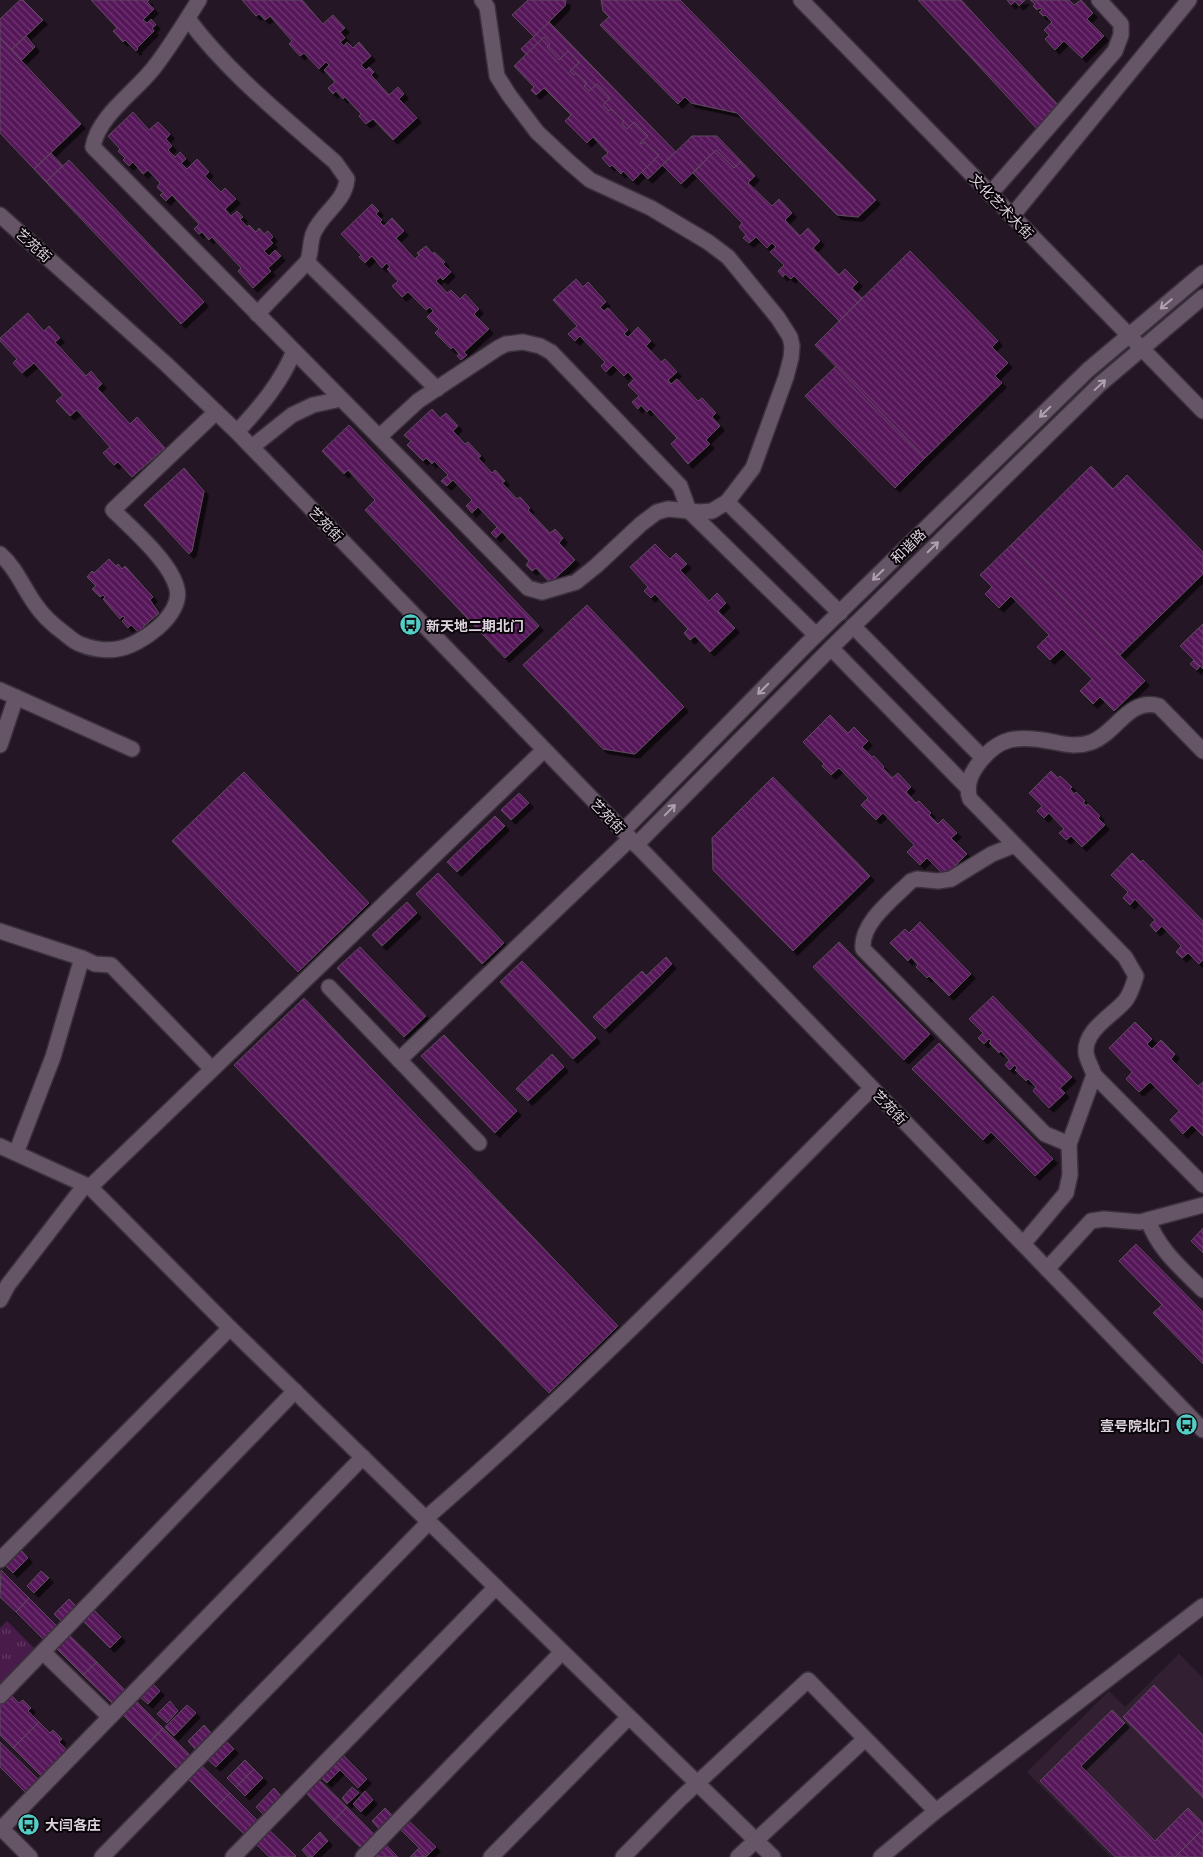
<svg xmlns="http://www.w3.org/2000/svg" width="1203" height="1857" viewBox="0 0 1203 1857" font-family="'Playfair Display','Noto Sans SC',serif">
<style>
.built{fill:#322032}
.grass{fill:url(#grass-tufts)}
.building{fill:url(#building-back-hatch);stroke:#5c4b5c;filter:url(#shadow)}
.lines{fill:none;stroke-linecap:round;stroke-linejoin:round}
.minor-casing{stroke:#3b313c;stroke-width:18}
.minor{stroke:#656;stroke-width:15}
.oneway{stroke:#aea1ae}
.labels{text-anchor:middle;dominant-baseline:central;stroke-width:4;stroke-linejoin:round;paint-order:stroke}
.street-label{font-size:14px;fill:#ded4de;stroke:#0a050a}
.poi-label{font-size:14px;font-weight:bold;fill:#ded4de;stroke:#0a050a;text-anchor:start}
</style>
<defs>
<pattern id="grass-tufts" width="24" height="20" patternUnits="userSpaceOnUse" patternTransform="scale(1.25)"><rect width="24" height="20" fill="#491b4b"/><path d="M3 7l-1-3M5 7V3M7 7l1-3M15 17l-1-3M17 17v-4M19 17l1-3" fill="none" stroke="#633b64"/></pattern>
<pattern id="building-back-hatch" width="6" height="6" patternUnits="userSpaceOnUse" patternTransform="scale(1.25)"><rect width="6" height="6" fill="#57175a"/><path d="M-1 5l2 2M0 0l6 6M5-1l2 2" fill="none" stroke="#6f3871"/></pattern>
<filter id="shadow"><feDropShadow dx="4.5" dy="4.5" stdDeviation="0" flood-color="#0009"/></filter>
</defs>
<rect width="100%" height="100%" fill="#251625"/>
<path class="built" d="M1179,1654L1203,1678V1857H1111L1027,1772L1109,1691L1125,1707Z"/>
<path class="grass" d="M7,1621L35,1649L0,1684V1628Z"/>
<g class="building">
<path d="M20,0H23L43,20L11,50L0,38V19Z"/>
<path d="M91,0H149L147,2L154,9L143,20L147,23L151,19L156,25L152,28L154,31L137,48L138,49L136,51L125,40L123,42L113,31L117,28Z"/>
<path d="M242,0H302L323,24L333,15L345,28L340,32L345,38L340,42L344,46L347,42L353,48L359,42L371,56L361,65L366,70L369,67L374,72L371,75L389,95L398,87L404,94L399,99L417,118L393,140L373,119L366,124L359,116L361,114L345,97L343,99L336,91L333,94L328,88L335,82L324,70L329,65L326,62L319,69L304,53L300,56L289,44L292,41L270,16L265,20L259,14L256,16Z"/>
<path d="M528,0H566L565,6L534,37L512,15Z"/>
<path d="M601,0H680L876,200L858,217L837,215L737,113L691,103L685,97L678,104L600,25L609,17L603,11Z"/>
<path d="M918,0H961L1060,107L1037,129Z"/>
<path d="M1007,0H1025L1019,6L1015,1L1011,5Z"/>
<path d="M1030,0H1069L1074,5L1081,0L1093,13L1087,19L1104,36L1082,58L1064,41L1055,50L1045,39L1049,35L1044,30L1052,22L1045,15L1043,16L1039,12L1042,10L1040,8L1037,10L1033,6L1035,4Z"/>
<path d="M549,22L676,152L648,179L521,49Z"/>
<path d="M26,36L35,47L21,61L11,50Z"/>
<path d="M544,37L550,44L547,47L559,60L568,51L579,63L570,71L574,75L576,73L587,83L584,86L589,91L597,84L610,98L603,105L609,111L611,109L624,121L622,124L627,129L634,122L648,136L640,143L642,144L644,142L659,155L633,181L623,171L621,174L612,165L610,167L602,158L608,153L593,137L587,143L565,121L571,115L544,88L536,95L531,90L534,87L514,66Z"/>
<path d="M0,38L81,124L34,169L0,133Z"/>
<path d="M133,112L149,130L158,122L170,134L166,139L172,146L168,150L175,157L180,152L186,159L181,163L187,169L197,159L209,172L205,176L221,192L225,188L236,199L225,209L231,216L237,211L243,217L240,219L247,227L249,225L256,232L259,228L264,234L268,231L273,237L270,240L273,243L264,251L269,256L275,250L281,256L268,268L271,271L253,288L238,271L241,268L212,237L209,240L202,232L199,234L194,229L199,224L172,195L166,201L160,195L163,193L157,187L160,183L148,170L143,174L133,162L129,166L123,160L125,158L118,151L120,149L108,136Z"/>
<path d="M692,136H717L741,161L734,168L716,150L681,184L662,165Z"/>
<path d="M716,150L734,168L741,161L755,176L748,183L772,206L779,199L792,213L785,220L800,236L808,228L820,241L813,248L839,275L845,269L858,282L852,288L862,298L839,321L794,276L791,279L785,274L783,277L778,271L784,265L770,252L776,247L772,243L767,248L756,237L749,243L743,238L746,235L739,227L742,223L693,173Z"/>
<path d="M51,153L63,166L46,182L34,169Z"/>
<path d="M69,160L204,302L181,324L46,182Z"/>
<path d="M372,204L379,211L376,214L382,220L380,222L384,226L392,218L404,231L396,238L415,259L419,255L417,253L426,246L433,254L434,252L445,262L443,264L451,272L443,280L440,277L436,281L447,293L451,290L460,299L465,294L479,309L474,314L489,329L464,352L467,355L461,360L457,356L459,354L453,347L451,349L435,333L439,329L427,317L433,311L430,307L426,310L408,292L402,297L392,286L398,281L387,269L390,267L387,263L382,268L372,256L365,263L359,257L361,255L341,234Z"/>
<path d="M910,251L998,341L992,347L1008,363L995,376L1002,383L925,458L815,345Z"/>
<path d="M576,279L583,287L588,282L606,302L600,307L604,311L608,308L628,330L624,334L628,337L638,327L651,341L646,346L661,362L665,359L677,372L668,380L671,384L677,379L698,401L702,398L716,413L712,417L720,426L706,440L710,444L688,464L671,444L677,438L650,409L647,412L641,405L638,409L632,402L639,396L628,385L634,379L628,372L624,376L613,365L606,372L601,366L605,362L580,336L575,341L568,334L577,326L553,300Z"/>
<path d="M28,313L44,331L49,326L60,338L55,342L86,376L91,371L102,384L97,388L130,424L137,417L165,448L132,477L118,462L114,465L103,453L110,447L77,410L70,416L56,401L63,395L34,363L22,373L13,363L17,359L0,341V338Z"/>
<path d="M836,366L925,458L895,488L805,396Z"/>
<path d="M432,409L440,418L446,413L458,426L453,431L465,444L468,442L481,456L478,458L492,473L495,470L505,481L502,483L517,499L520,497L530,508L528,510L550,533L555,529L563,538L559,543L575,560L550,583L536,568L532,571L526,565L529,561L502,532L496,538L491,533L497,527L478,507L472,513L466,506L472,500L453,480L447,486L441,481L448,475L434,461L432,464L426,458L423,461L407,445L411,441L404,435Z"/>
<path d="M349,425L539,626L505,658L365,510L375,500L348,470L344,474L322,451Z"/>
<path d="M1091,466L1113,489L1127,475L1203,552V574L1119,656L1011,545Z"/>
<path d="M184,468L204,491L192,551L189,554L144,505Z"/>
<path d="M655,544L670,559L676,553L687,564L680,570L709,601L717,593L726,603L718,611L735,628L710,652L695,636L690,640L684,633L688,629L655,594L651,598L644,591L648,587L630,567Z"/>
<path d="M1011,545L1145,681L1114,711L1100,697L1093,704L1080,691L1092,679L1062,649L1050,660L1037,647L1049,635L1011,596L999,608L985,594L992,587L980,575Z"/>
<path d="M109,559L116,566L118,564L122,569L125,566L153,597L150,600L159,613L143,627L146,630L141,635L131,625L128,628L122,621L125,618L123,616L120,619L103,599L105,597L103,595L100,597L92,589L96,586L87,577L92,571L94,573Z"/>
<path d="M587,605L684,707L635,754L603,749L523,665Z"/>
<path d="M1203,624V669L1200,666L1197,670L1190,664L1194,660L1180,646Z"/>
<path d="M1203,624V669L1180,646Z"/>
<path d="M830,715L848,733L854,727L868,741L862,747L872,757L874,756L884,767L883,768L892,778L898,773L911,787L906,792L916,803L919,801L931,813L929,815L938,824L943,819L957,833L951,838L967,854L945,876L927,858L920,865L907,852L914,845L883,813L876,820L861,805L868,798L839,768L831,775L822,766L824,764L803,742Z"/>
<path d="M1051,771L1058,778L1060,776L1072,787L1070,789L1074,794L1076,792L1085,801L1083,802L1086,806L1088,804L1100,816L1098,818L1105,825L1082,847L1071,836L1066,840L1059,833L1064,829L1049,813L1044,818L1037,811L1042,806L1029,793Z"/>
<path d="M244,772L369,903L298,972L172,841Z"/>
<path d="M773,777L870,876L793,951L713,870L712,838Z"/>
<path d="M519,793L529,803L511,820L501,810Z"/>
<path d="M495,816L505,826L457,872L447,862Z"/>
<path d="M1132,853L1141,862L1143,860L1203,921V960L1199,964L1188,953L1182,958L1176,952L1181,946L1162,926L1156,932L1150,925L1155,920L1135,899L1130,905L1123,898L1128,892L1111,875Z"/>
<path d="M438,873L504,943L482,964L416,894Z"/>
<path d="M407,902L417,913L382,946L372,935Z"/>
<path d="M920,922L971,974L949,996L929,976L927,978L916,967L918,965L911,957L908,961L890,943L905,929L909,933Z"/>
<path d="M839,942L930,1034L904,1060L813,967Z"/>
<path d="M360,947L426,1016L404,1037L337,968Z"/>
<path d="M666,957L672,964L653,983L646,976Z"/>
<path d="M522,961L596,1038L573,1059L500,982Z"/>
<path d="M642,971L653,983L605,1029L593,1017Z"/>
<path d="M993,996L1072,1077L1060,1088L1065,1093L1049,1108L1033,1091L1036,1087L1028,1079L1026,1081L1015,1070L1017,1068L1015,1065L1010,1070L1005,1065L1009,1060L1001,1051L999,1053L989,1043L991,1041L989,1039L984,1044L978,1038L983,1033L969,1019Z"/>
<path d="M304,998L618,1326L549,1393L234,1065Z"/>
<path d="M1135,1022L1152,1039L1147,1044L1152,1049L1161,1040L1175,1054L1171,1059L1198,1086L1203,1082V1136L1192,1125L1183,1134L1170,1120L1179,1111L1150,1082L1139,1092L1126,1079L1132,1072L1109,1048Z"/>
<path d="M444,1035L517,1111L495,1133L421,1056Z"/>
<path d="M939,1043L1053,1159L1035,1176L991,1132L983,1140L912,1069Z"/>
<path d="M552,1054L564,1067L528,1101L516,1089Z"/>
<path d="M1203,1228V1253L1191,1241Z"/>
<path d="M1136,1244L1203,1312V1364L1153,1313L1162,1305L1119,1261Z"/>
<path d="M21,1550L28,1558L13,1573L5,1565Z"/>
<path d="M1,1570L29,1598L16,1612L0,1597Z"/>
<path d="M41,1571L49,1578L34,1593L27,1586Z"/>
<path d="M29,1598L57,1626L44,1640L16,1612Z"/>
<path d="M69,1599L77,1607L62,1622L54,1614Z"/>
<path d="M93,1609L121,1637L110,1648L82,1620Z"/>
<path d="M68,1634L97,1662L83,1675L55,1647Z"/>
<path d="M97,1662L125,1690L112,1703L83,1675Z"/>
<path d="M152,1683L160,1691L148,1704L139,1696Z"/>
<path d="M1154,1685L1203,1735V1798L1123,1717Z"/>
<path d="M10,1694L19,1703L23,1700L31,1708L28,1711L39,1722L13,1748L0,1735V1704Z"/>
<path d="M135,1700L163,1728L150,1742L121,1713Z"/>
<path d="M170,1701L178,1711L167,1723L157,1714Z"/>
<path d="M187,1705L196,1713L174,1736L165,1727Z"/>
<path d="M1112,1710L1125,1723L1081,1766L1155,1841L1188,1808L1203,1823V1829L1175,1857H1115L1040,1781Z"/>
<path d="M39,1722L50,1733L53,1730L62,1739L59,1742L68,1751L42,1777L13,1748Z"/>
<path d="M204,1725L212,1734L196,1750L188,1741Z"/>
<path d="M163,1728L191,1756L178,1770L150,1742Z"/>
<path d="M226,1741L234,1749L216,1767L207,1759Z"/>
<path d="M0,1742L39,1780L26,1793L0,1767Z"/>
<path d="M342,1754L367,1779L358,1788L333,1763Z"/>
<path d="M245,1760L254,1769L236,1787L227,1778Z"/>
<path d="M333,1763L340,1770L327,1783L320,1777Z"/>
<path d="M201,1765L230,1793L216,1807L188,1779Z"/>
<path d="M254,1769L263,1778L245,1796L236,1787Z"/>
<path d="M318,1779L347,1807L333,1821L305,1792Z"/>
<path d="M352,1787L359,1793L347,1804L342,1798Z"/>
<path d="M274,1788L282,1797L264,1815L256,1807Z"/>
<path d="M365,1791L373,1800L361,1812L353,1804Z"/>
<path d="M230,1793L258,1821L245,1835L216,1807Z"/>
<path d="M347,1807L375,1835L361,1848L333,1821Z"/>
<path d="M385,1808L393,1816L380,1830L372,1821Z"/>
<path d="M409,1821L436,1847L427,1856L401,1830Z"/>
<path d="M267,1828L296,1856L295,1857H269L254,1842Z"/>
<path d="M1203,1829V1857H1175Z"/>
<path d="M320,1832L328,1841L312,1857H308L302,1850Z"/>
<path d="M385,1844L398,1857H373Z"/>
<path d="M419,1848L427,1856L426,1857H410Z"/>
</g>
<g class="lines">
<defs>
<g id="minor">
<path d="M199,0C185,22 172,44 156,65C138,90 98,115 93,147L528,588L542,592L576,582L596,566L641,524L657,512L668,509L700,512L712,511L727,502L753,468L786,377L791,358L792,346L790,337L778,318L728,257L708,242L651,208L590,180L569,162L537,132L509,95L497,76L487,7L482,0"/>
<path d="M801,0L1203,411"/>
<path d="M188,19C229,74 284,117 335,162L347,179C345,202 323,212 314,232C309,242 312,253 307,262L257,314"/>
<path d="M990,194L1115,51L1121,35V24L1099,0"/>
<path d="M0,215L166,364L237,432L1203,1430"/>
<path d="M1012,216L1189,0"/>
<path d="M307,262L437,389"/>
<path d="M237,432C260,407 281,383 294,351"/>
<path d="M379,437L418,401L498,348L506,344L523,342L540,346L551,352L680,486L689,511L816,635"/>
<path d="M252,447L292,415L313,405L341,399"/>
<path d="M727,502L840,613"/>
<path d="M0,554C16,568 23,587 35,604C43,616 53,625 64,633C69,637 74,642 80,644C91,649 106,651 117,649C140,646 183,615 177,589C171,562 132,529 113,510L216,412"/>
<path d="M853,626L983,758"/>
<path d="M831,648L968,788"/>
<path d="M0,690L132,749"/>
<path d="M0,745L16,697"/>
<path d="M1203,751L1159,706C1129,697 1116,733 1092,742C1078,747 1068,745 1054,742C1019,735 998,735 976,767C970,776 966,788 970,799L1125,957L1136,976C1133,985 1131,994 1125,1001C1112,1016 1084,1030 1086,1053C1087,1060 1092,1068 1094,1075L1203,1185"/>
<path d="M623,831L804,647L1088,370L1203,273"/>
<path d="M636,845L831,648L1100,384L1203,297"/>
<path d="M1015,845L992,854L951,879L938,881L917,879L911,881C894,898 860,923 863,949L1045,1134L1069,1144"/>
<path d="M0,931L82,958L53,1057L16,1153"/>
<path d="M82,958L95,964L111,965L212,1069"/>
<path d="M329,987L479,1143"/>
<path d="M399,1060L630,839"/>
<path d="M0,1146L90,1187L230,1328L773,1857"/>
<path d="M90,1187L544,750"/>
<path d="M1148,1220C1158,1249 1182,1269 1203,1290"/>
<path d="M1023,1244L1066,1193L1070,1175L1069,1144L1094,1075"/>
<path d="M1047,1269L1091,1221L1104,1219L1140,1222L1203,1205"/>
<path d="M0,1300L8,1285L85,1185"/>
<path d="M425,1519C582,1383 726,1235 872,1088"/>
<path d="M0,1560L230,1328"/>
<path d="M43,1652L110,1717"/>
<path d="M0,1696L295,1391"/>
<path d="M0,1827L30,1857"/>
<path d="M1,1829L363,1457"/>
<path d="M102,1857L429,1522"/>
<path d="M233,1857L496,1587"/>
<path d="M363,1857L562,1652"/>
<path d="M491,1857L629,1717"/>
<path d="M623,1857L679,1800L808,1680L936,1811"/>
<path d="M738,1857L865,1739"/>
<path d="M881,1857L936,1811L1203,1606"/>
</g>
</defs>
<use href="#minor" class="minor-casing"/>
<use href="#minor" class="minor"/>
</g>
<defs><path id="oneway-shaft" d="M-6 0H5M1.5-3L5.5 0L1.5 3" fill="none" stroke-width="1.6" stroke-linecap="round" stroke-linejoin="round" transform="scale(1.25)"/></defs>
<g class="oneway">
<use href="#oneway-shaft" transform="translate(1166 304) rotate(140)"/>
<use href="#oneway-shaft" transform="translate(1100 385) rotate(-43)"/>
<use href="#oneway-shaft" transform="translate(1045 412) rotate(136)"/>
<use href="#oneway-shaft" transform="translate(933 547) rotate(-44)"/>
<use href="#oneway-shaft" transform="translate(878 575) rotate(136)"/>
<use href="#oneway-shaft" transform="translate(763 689) rotate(135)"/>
<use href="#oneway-shaft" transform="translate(670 810) rotate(-46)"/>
</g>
<defs>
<symbol id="bus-disc" viewBox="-11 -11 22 22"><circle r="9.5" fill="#54cdc6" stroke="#0a050a"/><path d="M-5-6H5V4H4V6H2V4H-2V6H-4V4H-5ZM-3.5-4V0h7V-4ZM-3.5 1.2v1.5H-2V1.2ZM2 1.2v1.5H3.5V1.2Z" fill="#111"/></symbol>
</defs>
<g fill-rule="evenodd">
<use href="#bus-disc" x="398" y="612" width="25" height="25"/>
<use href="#bus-disc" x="1174" y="1412" width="25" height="25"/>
<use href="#bus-disc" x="16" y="1812" width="25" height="25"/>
</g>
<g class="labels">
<g class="street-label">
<text transform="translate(1002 206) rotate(46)">文化艺术大街</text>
<text transform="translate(34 245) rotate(42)">艺苑街</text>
<text transform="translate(326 524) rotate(46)">艺苑街</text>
<text transform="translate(908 546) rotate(-44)">和谐路</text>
<text transform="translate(608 816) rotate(46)">艺苑街</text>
<text transform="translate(890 1107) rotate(46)">艺苑街</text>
</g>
<g class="poi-label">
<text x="426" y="625">新天地二期北门</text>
<text x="1170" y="1425" text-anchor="end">壹号院北门</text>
<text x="45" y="1824">大闫各庄</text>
</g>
</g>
</svg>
